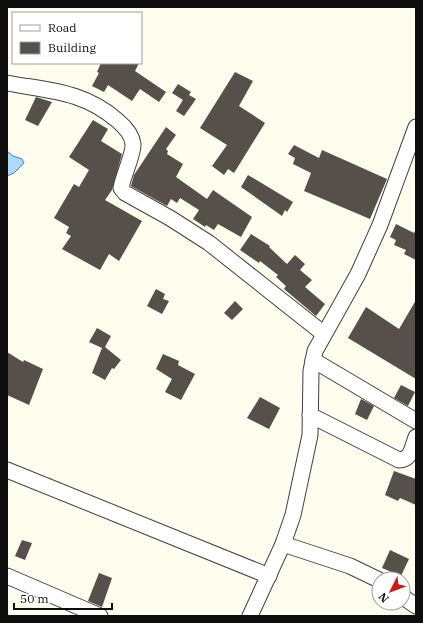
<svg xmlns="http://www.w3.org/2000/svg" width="423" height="623" viewBox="0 0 423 623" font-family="'IBM Plex Serif',serif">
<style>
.water{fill:#aed9fb;stroke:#2e8ad9}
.building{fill:#574f49}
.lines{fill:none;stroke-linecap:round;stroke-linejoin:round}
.street-casing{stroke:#414141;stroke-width:17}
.street{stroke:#fff;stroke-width:15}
</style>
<rect width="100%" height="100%" fill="#fffdee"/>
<path class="water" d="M7,151L13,156L22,159L24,163L14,173L7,176Z"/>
<g class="building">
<path d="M101,63H139L135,71L166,92L159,102L140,89L132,101L108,85L104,92L92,86L99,73L97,72Z"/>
<path d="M235,72L253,81L239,106L265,123L234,173L228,169L224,175L212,166L227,145L200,128Z"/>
<path d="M178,84L191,92L189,95L196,99L184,116L176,111L183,100L172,93Z"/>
<path d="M36,97L52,102L38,126L25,120Z"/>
<path d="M93,120L108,129L101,141L122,154L112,190L105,200L142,221L119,261L109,254L100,270L62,249L71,236L66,233L69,227L54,218L74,184L79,187L89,170L69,157Z"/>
<path d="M166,127L176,135L166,149L168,151L167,154L183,164L176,177L207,199L213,190L252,217L241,237L218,224L214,230L206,225L205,227L193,219L199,210L180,198L177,203L171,199L167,206L131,186L134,175Z"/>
<path d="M294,145L319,158L322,150L387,179L370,219L304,191L311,173L293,164L295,158L288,154Z"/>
<path d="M248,175L293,202L287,212L285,210L282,216L241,187Z"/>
<path d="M396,224L414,233L416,229V260L404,254L406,250L394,245L396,240L390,237Z"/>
<path d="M251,234L270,246L269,247L287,264L295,255L305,264L300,270L312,280L305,287L325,304L316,316L284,289L286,286L276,277L278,275L260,261L259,263L240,250Z"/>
<path d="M156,289L165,294L163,299L169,301L162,314L147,306Z"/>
<path d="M416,300V379L348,338L366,307L399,329Z"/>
<path d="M235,301L243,309L232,320L224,313Z"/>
<path d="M97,328L111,336L105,347L121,360L114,369L112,368L105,380L92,373L102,348L89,342Z"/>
<path d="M7,352L23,362L24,360L43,369L29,405L7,395Z"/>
<path d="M163,354L179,361L178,365L195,374L181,400L165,392L172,379L156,369Z"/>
<path d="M401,385L415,392L408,406L394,398Z"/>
<path d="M260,397L280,408L269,429L247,418Z"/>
<path d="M361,399L374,406L367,420L355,414Z"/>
<path d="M394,471L416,479V505L400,498L398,501L385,495Z"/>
<path d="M22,540L32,543L25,560L15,556Z"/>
<path d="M390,550L409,559L401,576L382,568Z"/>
<path d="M99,573L112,578L102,607L88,601Z"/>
</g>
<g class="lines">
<defs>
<g id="street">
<path d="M7,83C50,91 84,91 118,121C125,127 132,134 133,144C134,153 123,176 121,188L125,193L170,218L209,243L324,334"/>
<path d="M313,360L416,421"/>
<path d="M310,415L399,460C411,460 412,448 416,437"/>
<path d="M7,470L269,576"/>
<path d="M283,544L350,566L379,580"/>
<path d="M7,576L100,616"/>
<path d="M403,597L416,606"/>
<path d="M250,616L283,544L293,515L310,435L311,371L315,351L358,274L380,225L416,127"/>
</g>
</defs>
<use href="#street" class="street-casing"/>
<use href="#street" class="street"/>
</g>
<rect width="423" height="623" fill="none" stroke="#0e0e0e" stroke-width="16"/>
<rect x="12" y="12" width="130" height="52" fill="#ffffff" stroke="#9f9f9f"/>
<rect x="20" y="25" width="20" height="6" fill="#ffffff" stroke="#9f9f9f"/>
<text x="48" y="32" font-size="12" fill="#0e0e0e">Road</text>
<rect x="20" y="42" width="20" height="12" fill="#574f49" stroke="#9f9f9f"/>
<text x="48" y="52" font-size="12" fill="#0e0e0e">Building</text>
<g transform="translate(391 591) rotate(228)"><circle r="19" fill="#ffffff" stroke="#9f9f9f"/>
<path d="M0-3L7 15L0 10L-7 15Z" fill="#ca1c19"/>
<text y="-6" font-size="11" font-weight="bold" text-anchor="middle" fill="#0e0e0e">N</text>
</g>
<path d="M14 603v6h98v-6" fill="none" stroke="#0e0e0e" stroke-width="2"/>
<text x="20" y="603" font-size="12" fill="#0e0e0e" stroke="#ffffff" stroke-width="3" paint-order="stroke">50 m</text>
</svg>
